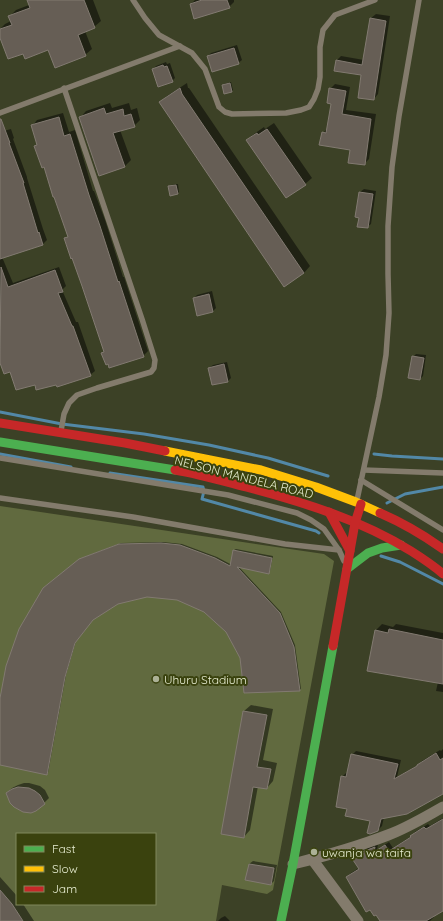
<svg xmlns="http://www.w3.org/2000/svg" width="443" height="921" viewBox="0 0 443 921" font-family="Quicksand,sans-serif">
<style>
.green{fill:#616a3f;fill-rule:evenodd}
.shadow{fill:#0007}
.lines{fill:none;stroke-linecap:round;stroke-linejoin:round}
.stream{stroke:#5288a7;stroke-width:3}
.building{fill:#665e55;stroke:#827a71}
.lane{stroke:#837b6c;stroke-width:5.5}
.street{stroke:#837b6c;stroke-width:11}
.fast{stroke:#4caf50;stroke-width:9}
.slow{stroke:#ffc107;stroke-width:9}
.jam{stroke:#c62828;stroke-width:9}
.poi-dot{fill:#acb196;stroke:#3a420e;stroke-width:1.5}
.labels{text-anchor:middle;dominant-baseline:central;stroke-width:4;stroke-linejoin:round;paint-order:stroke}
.street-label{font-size:12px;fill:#e8eed3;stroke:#3a420e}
.poi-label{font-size:12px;fill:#e8eed3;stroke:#3a420e;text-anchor:start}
</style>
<rect width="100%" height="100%" fill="#3c4126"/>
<path class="green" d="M0,506L324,554L334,561L273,890L267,894L222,885L216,921H0ZM17,834H155V904H17Z"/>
<g class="shadow">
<path d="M28,0H93L101,21L94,27L85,31L92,49L85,55L49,49L24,53L0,35V29L5,24L11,21L10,16L16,10L29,5Z"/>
<path d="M195,0H234V2L229,7L191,4Z"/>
<path d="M376,14L390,16L378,94L374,99L362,74L336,61L341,56L364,60L371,18Z"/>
<path d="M237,45L242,60L238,63L208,56L211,53Z"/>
<path d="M166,62L167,64L170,63L175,78L172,81L153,69L156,66Z"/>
<path d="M231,82L233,90L232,91L223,85L224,84Z"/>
<path d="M187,83L188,88H189L310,266L304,273L160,102L167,96Z"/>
<path d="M335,84L350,87L346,110L376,114L369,159L364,164L351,150L323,133L328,128L332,103L330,89Z"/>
<path d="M110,103L112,108L129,103L131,110L137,108L140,120L134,126L120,130L131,160L124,167L80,118L86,111Z"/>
<path d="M63,113L69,132L75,130L93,191H94L105,220L123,277H124L148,351L143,356L102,353L105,351L66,239L69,235L44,166L36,146L38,144L33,125L37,120Z"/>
<path d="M274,123L312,178L305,184L247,140L254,134L264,127L265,129Z"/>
<path d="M11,129L14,138L13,139L27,177V178L43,229L47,240L43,244L2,257L13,283L59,267L66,286L62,290L76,322H78L95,371L90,375L57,384H36L11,370L5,373L0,359V132Z"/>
<path d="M178,184L179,192L178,193L171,194L169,187L171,185Z"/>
<path d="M364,189L376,191L371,224L367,227L360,217L356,216L360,192Z"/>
<path d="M212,291L216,308L213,311L198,315L194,298L197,295Z"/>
<path d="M416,354L426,355L423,376L420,379L413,357Z"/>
<path d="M227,362L231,378L228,381L209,368L213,365Z"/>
<path d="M163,542L182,544L217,557L232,565L234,550L236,549L273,556L270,571L268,572L239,567L281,612L295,645L301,689L299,690L227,631L204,611L177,599L147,596L118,603L93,619L76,641L66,675L48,773L47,774L0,764V703L46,586L82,558L121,543Z"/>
<path d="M382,624L393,627L396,624L443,633V692L436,691L438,682L369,670L376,630Z"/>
<path d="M251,705L273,709L263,760L277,763L273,781L267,788L258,786L250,830L244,837V711Z"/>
<path d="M443,749V792L384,817L382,826L378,830L371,820L348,808L342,777L346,773H348L352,755L356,751L401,760L397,777L418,765L422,761L440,750L441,751Z"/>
<path d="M24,783H29L40,786L45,790L49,798L44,803L7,793L12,788L18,785Z"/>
<path d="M443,818V910L433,916L434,917L430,921H381L347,877L351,873L359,868L354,861L364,853V852L367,848L378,844L377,850L389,842L393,848L412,836L415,832L428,824L430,826Z"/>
<path d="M253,861L277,865L274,881L271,884L249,864Z"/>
<path d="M0,877L17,896V904H23L34,921H0Z"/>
<path d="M225,916L230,921H218L221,918Z"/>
</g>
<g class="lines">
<g class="stream">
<path d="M0,412L62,424L144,434L209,445L268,458L328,476"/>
<path d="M0,454L71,467"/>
<path d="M374,454L392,456L443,459"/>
<path d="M110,473L203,487L204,491L202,499L316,531L319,533"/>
<path d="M387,503L405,494L443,487"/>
<path d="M381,556L400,562L443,584"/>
</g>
</g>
<g class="building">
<path d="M27,0H84L95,28L78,35L86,56L55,68L48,50L25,59L23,54L8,59L0,38V29L12,25L8,16L30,8Z"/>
<path d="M202,0H227L230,8L194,19L190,4Z"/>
<path d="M370,18L386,21L374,100L358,98L361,75L334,71L336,60L362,65Z"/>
<path d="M234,48L239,64L212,72L207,56Z"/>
<path d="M163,65L164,67L167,66L173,82L158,87L152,69Z"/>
<path d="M230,83L232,92L224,94L222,85Z"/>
<path d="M180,88L182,94L304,273L284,287L159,102Z"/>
<path d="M329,88L346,91L342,114L371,119L365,165L348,163L350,150L319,145L322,132L326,133L331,104L327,103Z"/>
<path d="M104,108L106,114L123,109L124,116L131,114L135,127L113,133L125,167L99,176L79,117Z"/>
<path d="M59,117L64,136L70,134L89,195L100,226L118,282L119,281L144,357L109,368L108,364L106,365L101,353L104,352L82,286L72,258L71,259L64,238L68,237L54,197H53L44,167L42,168L34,146L37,145L31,125Z"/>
<path d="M0,119H1L10,143H9L24,183H23L38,233L39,232L43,245L0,259Z"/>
<path d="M267,129L306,185L286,198L246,140L257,133L258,135Z"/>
<path d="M176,185L178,194L170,196L168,186Z"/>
<path d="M359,192L373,194L368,228L357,227L359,218L355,217Z"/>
<path d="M1,267L8,287L55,270L63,292L58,293L72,326H73L91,376L57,387L56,385L36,390L35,385L16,390L10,372L4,374L0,363Z"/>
<path d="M209,294L213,312L197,316L193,298Z"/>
<path d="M412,356L424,358L420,380L408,378Z"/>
<path d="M224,364L228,382L212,385L208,368Z"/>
<path d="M161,543L180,545L215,558L230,566L233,550L272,558L269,574L237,567L280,613L294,647L300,691L244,693L240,658L226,632L204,612L177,600L147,597L118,604L93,620L75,643L65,677L47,775L0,765V698L6,666L19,629L43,588L79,559L119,544Z"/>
<path d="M389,629L443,640V684L367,671L375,630L388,633Z"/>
<path d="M243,711L267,715L257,767L271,769L267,789L253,787L244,838L221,834Z"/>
<path d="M436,753L440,760L443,758V794L407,814L381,819L378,831L370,834L367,833L370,821L345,816L347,809L336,807L341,776L346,777L351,754L398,764L394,779L417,766V765Z"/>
<path d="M18,787L29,788L35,791L40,795L45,804L36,811L31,813L23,812L14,807L10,803L6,793L12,789Z"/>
<path d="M443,819V911L426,921H380L376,915L374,916L370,910L366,912L346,877L359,869L353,860L364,854L362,852L375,847L374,852L385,845L389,851L411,837L410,836L424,827L426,829Z"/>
<path d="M249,864L274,868L271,885L245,880Z"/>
<path d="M0,890L12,904L23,921H0Z"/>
</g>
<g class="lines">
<g class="lane">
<path d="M133,0L145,18L159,35L192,53L205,69L219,107L225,112L232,114L286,113L301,110L309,107L314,99L318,89L320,77V47L323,30L335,15L375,0"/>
<path d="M0,113L180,46"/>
<path d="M61,431L64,414L69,403L77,395L97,388L151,372L154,368L155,360L142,319L64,88"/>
<path d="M0,458L228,495L297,513L311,520L324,529L339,550L344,561"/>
<path d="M364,470L443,473"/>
<path d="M361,480L443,530"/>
<path d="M0,498L133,517L285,544L339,550"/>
<path d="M357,500L379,397L386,355L389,313L388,274V226L392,167L399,116L419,0"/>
</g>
<g class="street">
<path d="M312,859L358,921"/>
<path d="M293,864C325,856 357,847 388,835C407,828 425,817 443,807"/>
</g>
<g class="fast">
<path d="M0,442L175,470"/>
<path d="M347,569L368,553L382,548L401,545"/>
<path d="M281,921L293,864L333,646"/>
</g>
<path class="slow" d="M165,451L261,470L316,487L356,502L380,513"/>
<g class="jam">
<path d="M0,423L125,443L165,451"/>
<path d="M175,470C199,474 223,481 246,487C303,502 361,520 411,551C422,558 433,565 443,574"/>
<path d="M329,512L350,551"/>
<path d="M380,513C403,523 422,534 443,549"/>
<path d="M333,646L355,523L361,504"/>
</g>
</g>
<g class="poi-dot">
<circle cx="156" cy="679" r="4"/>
<circle cx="314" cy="852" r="4"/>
</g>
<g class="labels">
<g class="street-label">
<text transform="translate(244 477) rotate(14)">NELSON MANDELA ROAD</text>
</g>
<g class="poi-label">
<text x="164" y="679">Uhuru Stadium</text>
<text x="322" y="852">uwanja wa taifa</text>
</g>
</g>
<rect x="16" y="833" width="140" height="72" fill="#3a420e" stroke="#80875d"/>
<rect x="24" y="846" width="20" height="6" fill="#4caf50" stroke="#80875d"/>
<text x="52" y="853" font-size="12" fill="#e8eed3">Fast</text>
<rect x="24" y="866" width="20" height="6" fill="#ffc107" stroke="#80875d"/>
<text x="52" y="873" font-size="12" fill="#e8eed3">Slow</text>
<rect x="24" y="886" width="20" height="6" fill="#c62828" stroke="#80875d"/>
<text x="52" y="893" font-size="12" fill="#e8eed3">Jam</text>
</svg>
